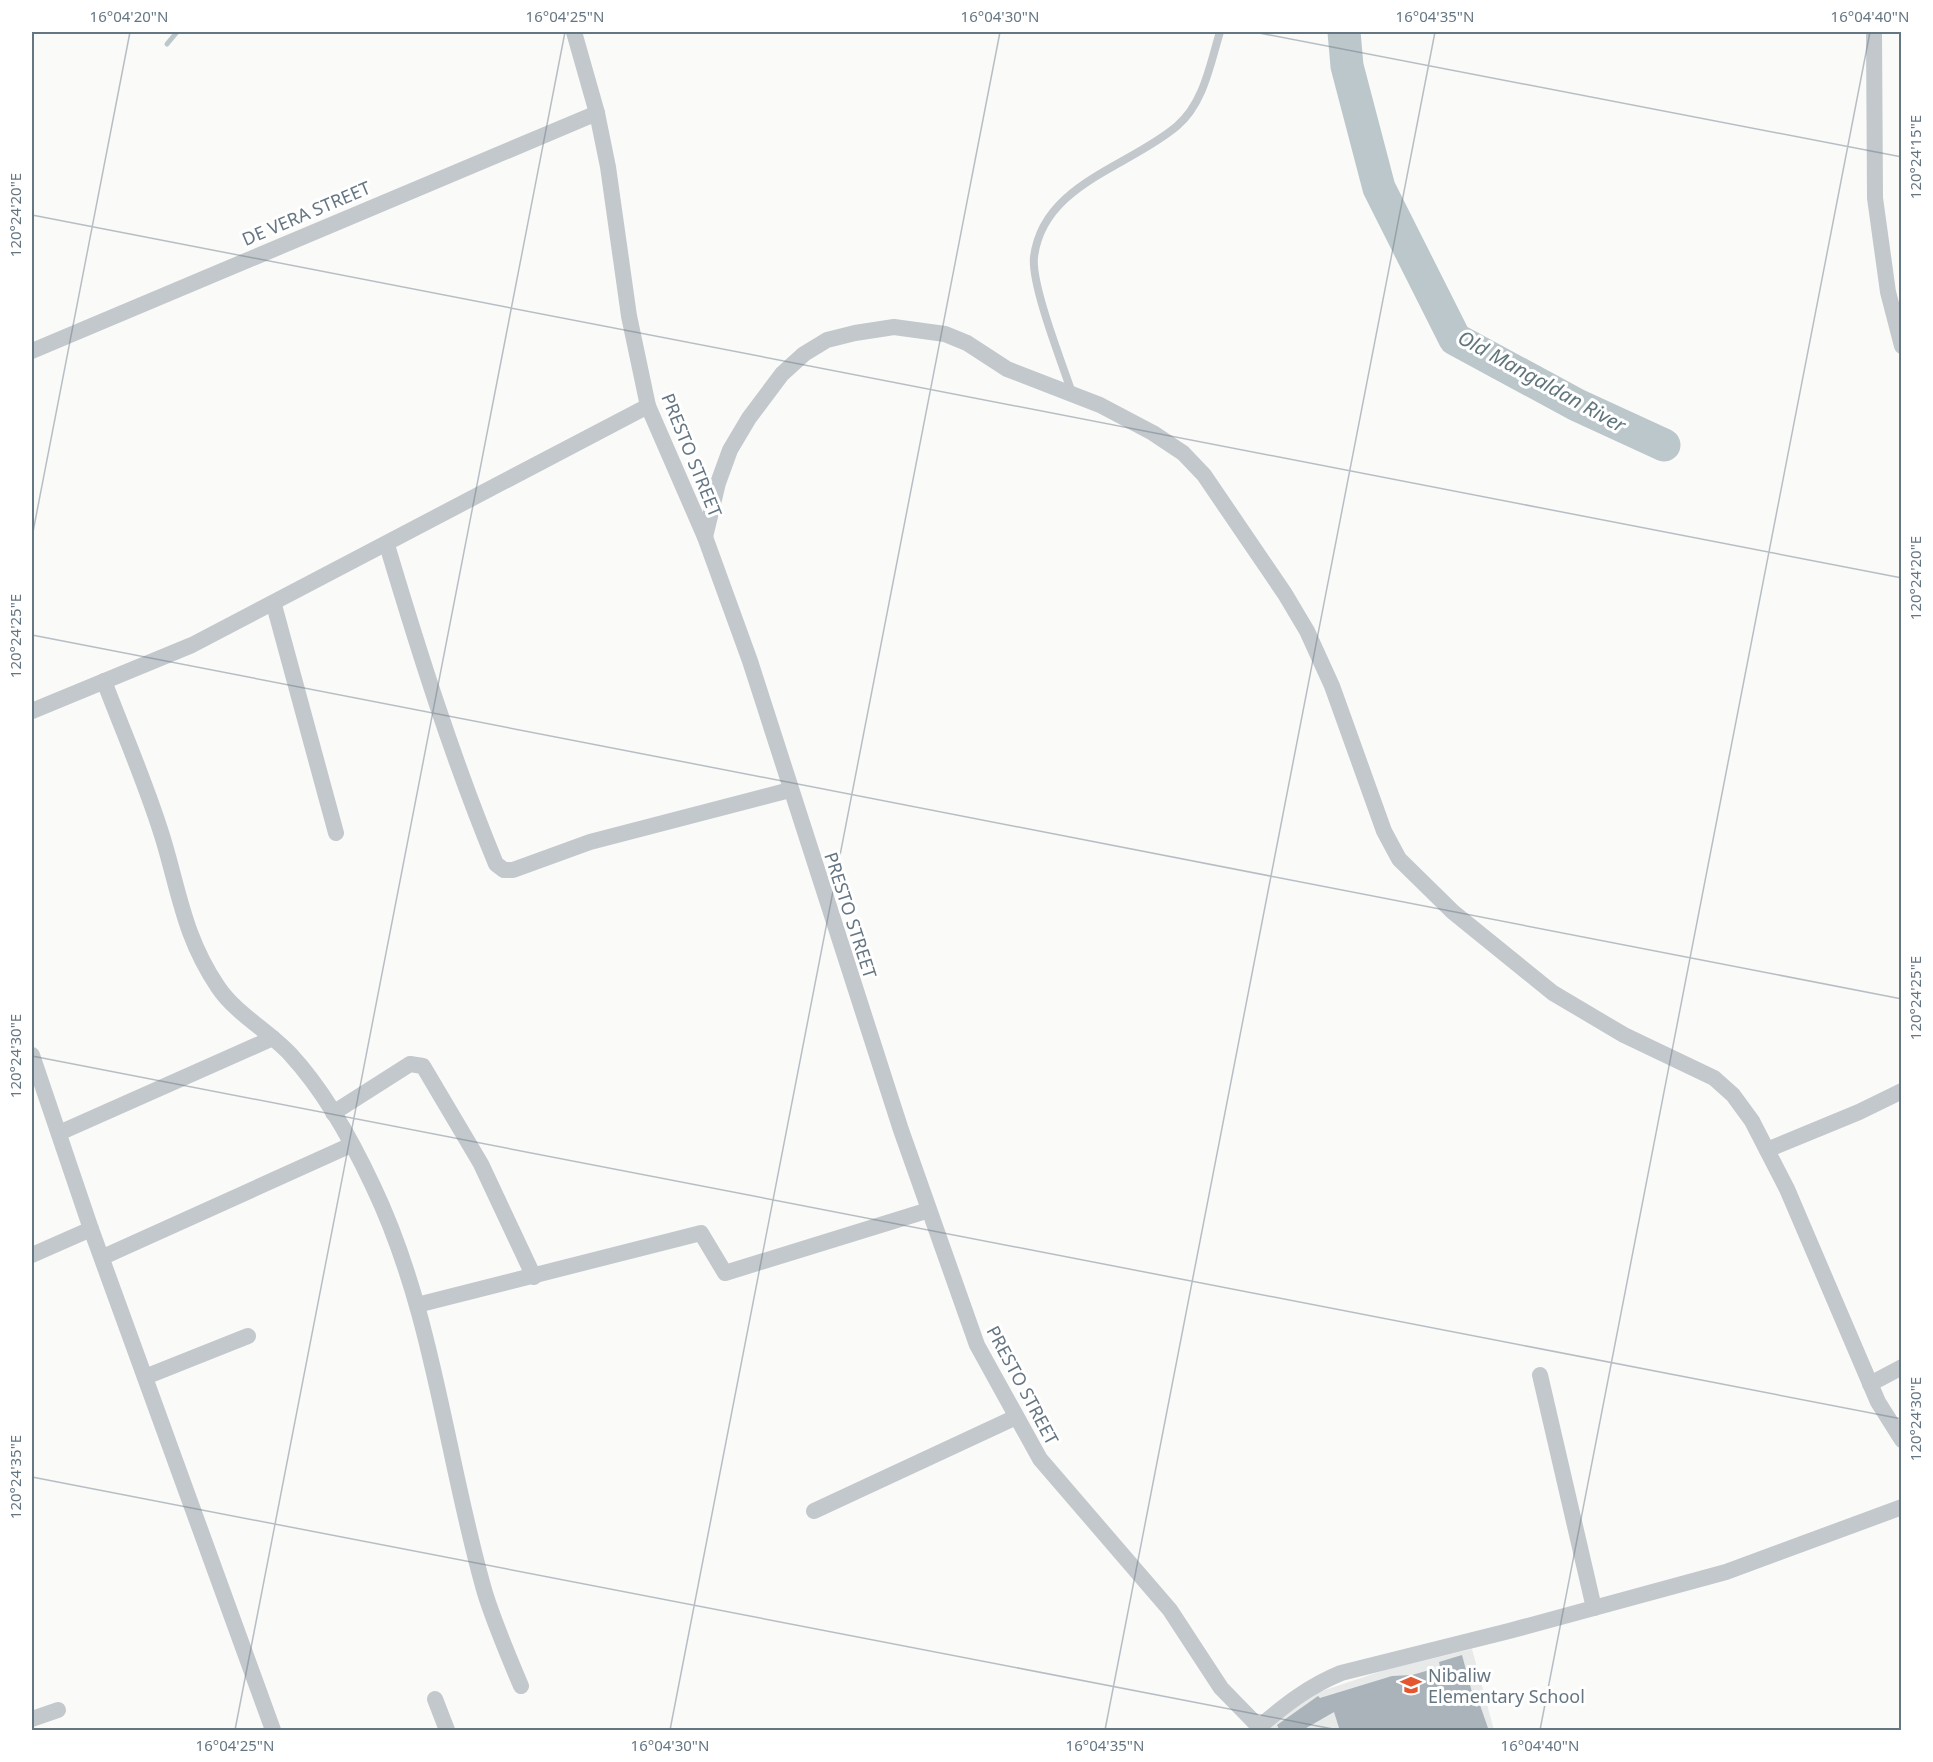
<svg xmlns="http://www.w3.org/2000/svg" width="1933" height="1762" viewBox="0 0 1933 1762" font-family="'Noto Sans',sans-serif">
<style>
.built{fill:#e8e9e9}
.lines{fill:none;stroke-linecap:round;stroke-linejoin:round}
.stream{stroke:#bbc7cb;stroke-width:5}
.river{stroke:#bbc7cb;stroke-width:33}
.building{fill:#aab3b9}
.service{stroke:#c3c8cc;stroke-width:8}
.minor{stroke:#c3c8cc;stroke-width:16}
.ticks{fill:none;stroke:#657683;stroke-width:1.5;stroke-opacity:0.45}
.labels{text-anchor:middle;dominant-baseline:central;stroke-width:6;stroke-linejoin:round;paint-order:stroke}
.street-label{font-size:18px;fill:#657683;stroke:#fff}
.poi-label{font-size:18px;fill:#657683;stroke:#fff;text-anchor:start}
.water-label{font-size:20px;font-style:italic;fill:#60757c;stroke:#fff}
.neatline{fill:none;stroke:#657683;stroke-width:2}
.ticks-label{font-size:15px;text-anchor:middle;fill:#657683}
</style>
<rect width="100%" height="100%" fill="#fafaf8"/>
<path class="built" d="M1472,1649L1494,1730H1272L1267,1726L1295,1700L1385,1670Z"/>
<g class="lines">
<path class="stream" d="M167,44L177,32"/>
<path class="river" d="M1344,32L1347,66L1379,188L1455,339L1577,405L1664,445"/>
</g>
<path class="building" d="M1462,1655L1476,1707L1480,1705L1489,1731H1340L1334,1712L1301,1731H1280L1277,1725L1318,1696L1320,1698L1392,1676L1412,1675L1440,1667L1439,1662Z"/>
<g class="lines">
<path class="service" d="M1072,393C1062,363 1031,285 1034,257C1043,184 1129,167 1177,126C1204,103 1210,64 1220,32"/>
<g class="minor">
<path d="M574,32L597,113L608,167L629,316L648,406L705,537L750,661L901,1130L977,1345L1040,1459L1170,1610L1221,1688L1262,1730"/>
<path d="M1874,32L1875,198L1888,292L1902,346"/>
<path d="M32,351L597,113"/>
<path d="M705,537L718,483L730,450L749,418L782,374L804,354L827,340L855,333L894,327L945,334L967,343L1007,369L1100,405L1153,433L1183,453L1204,475L1285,594L1307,631L1332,686L1384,831L1399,859L1453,912L1553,993L1624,1035L1714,1078L1733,1095L1752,1121L1787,1189L1878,1402L1902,1440"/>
<path d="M387,545C419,652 453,760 496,864L504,870H513L590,842L790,790"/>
<path d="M274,605L336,833"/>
<path d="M104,681C124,734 148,788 164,842C180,896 185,938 218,987C236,1014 269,1031 291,1055C325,1092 352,1141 373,1186C434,1314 446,1458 485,1593C495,1625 508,1655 521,1686"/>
<path d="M32,711L192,645L648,406"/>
<path d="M32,1055L91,1229L273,1730"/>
<path d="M333,1113L410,1064L423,1066L481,1164L534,1277"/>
<path d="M59,1133L273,1038"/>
<path d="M1767,1150L1859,1112L1902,1091"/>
<path d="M32,1255L91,1229"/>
<path d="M103,1257L351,1145"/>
<path d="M417,1305L701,1233L725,1273L929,1210"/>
<path d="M1540,1375L1594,1608"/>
<path d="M145,1377L248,1336"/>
<path d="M1870,1384L1902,1367"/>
<path d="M814,1511L1016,1417"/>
<path d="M435,1699L447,1730"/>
<path d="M32,1719L58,1710"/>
<path d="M1259,1727C1285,1705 1309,1686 1341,1673L1509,1631L1726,1572L1902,1507"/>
</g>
</g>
<path class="ticks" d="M1254,32L1902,157M32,215L1902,578M32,537L130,32M32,635L1902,999M32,1056L1902,1419M32,1477L1338,1730M235,1730L565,32M670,1730L1000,32M1105,1730L1435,32M1540,1730L1870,32"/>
<defs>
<symbol id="school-bare" viewBox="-9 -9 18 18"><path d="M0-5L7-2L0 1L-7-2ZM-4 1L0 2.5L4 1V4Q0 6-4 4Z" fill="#e4572e" stroke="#fff" stroke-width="2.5" paint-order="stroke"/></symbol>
</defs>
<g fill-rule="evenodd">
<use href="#school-bare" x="1396" y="1670" width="30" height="30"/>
</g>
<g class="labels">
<g class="street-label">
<text transform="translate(306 213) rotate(-23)">DE VERA STREET</text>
<text transform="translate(692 455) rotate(68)">PRESTO STREET</text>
<text transform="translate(851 915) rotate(72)">PRESTO STREET</text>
<text transform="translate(1023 1385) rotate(62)">PRESTO STREET</text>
</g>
<g class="poi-label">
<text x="1428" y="1675">Nibaliw<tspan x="1428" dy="21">Elementary School</tspan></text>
</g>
<g class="water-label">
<text transform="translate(1542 381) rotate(29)">Old Mangaldan River</text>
</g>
</g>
<rect width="1933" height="1762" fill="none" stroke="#ffffff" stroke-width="66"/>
<rect x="33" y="33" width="1867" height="1696" class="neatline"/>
<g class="ticks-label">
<text x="129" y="22">16°04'20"N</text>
<text x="565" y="22">16°04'25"N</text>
<text x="1000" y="22">16°04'30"N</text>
<text x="1435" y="22">16°04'35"N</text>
<text x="1870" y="22">16°04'40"N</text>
<text transform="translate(1916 157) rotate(-90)" y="5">120°24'15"E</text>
<text transform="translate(16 215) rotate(-90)" y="5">120°24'20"E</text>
<text transform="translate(1916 578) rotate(-90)" y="5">120°24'20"E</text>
<text transform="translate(16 636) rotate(-90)" y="5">120°24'25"E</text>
<text transform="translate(1916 998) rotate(-90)" y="5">120°24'25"E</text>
<text transform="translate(16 1056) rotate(-90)" y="5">120°24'30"E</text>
<text transform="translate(1916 1419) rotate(-90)" y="5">120°24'30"E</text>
<text transform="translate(16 1477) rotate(-90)" y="5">120°24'35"E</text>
<text x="235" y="1751">16°04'25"N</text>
<text x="670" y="1751">16°04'30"N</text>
<text x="1105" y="1751">16°04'35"N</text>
<text x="1540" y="1751">16°04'40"N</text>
</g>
</svg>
